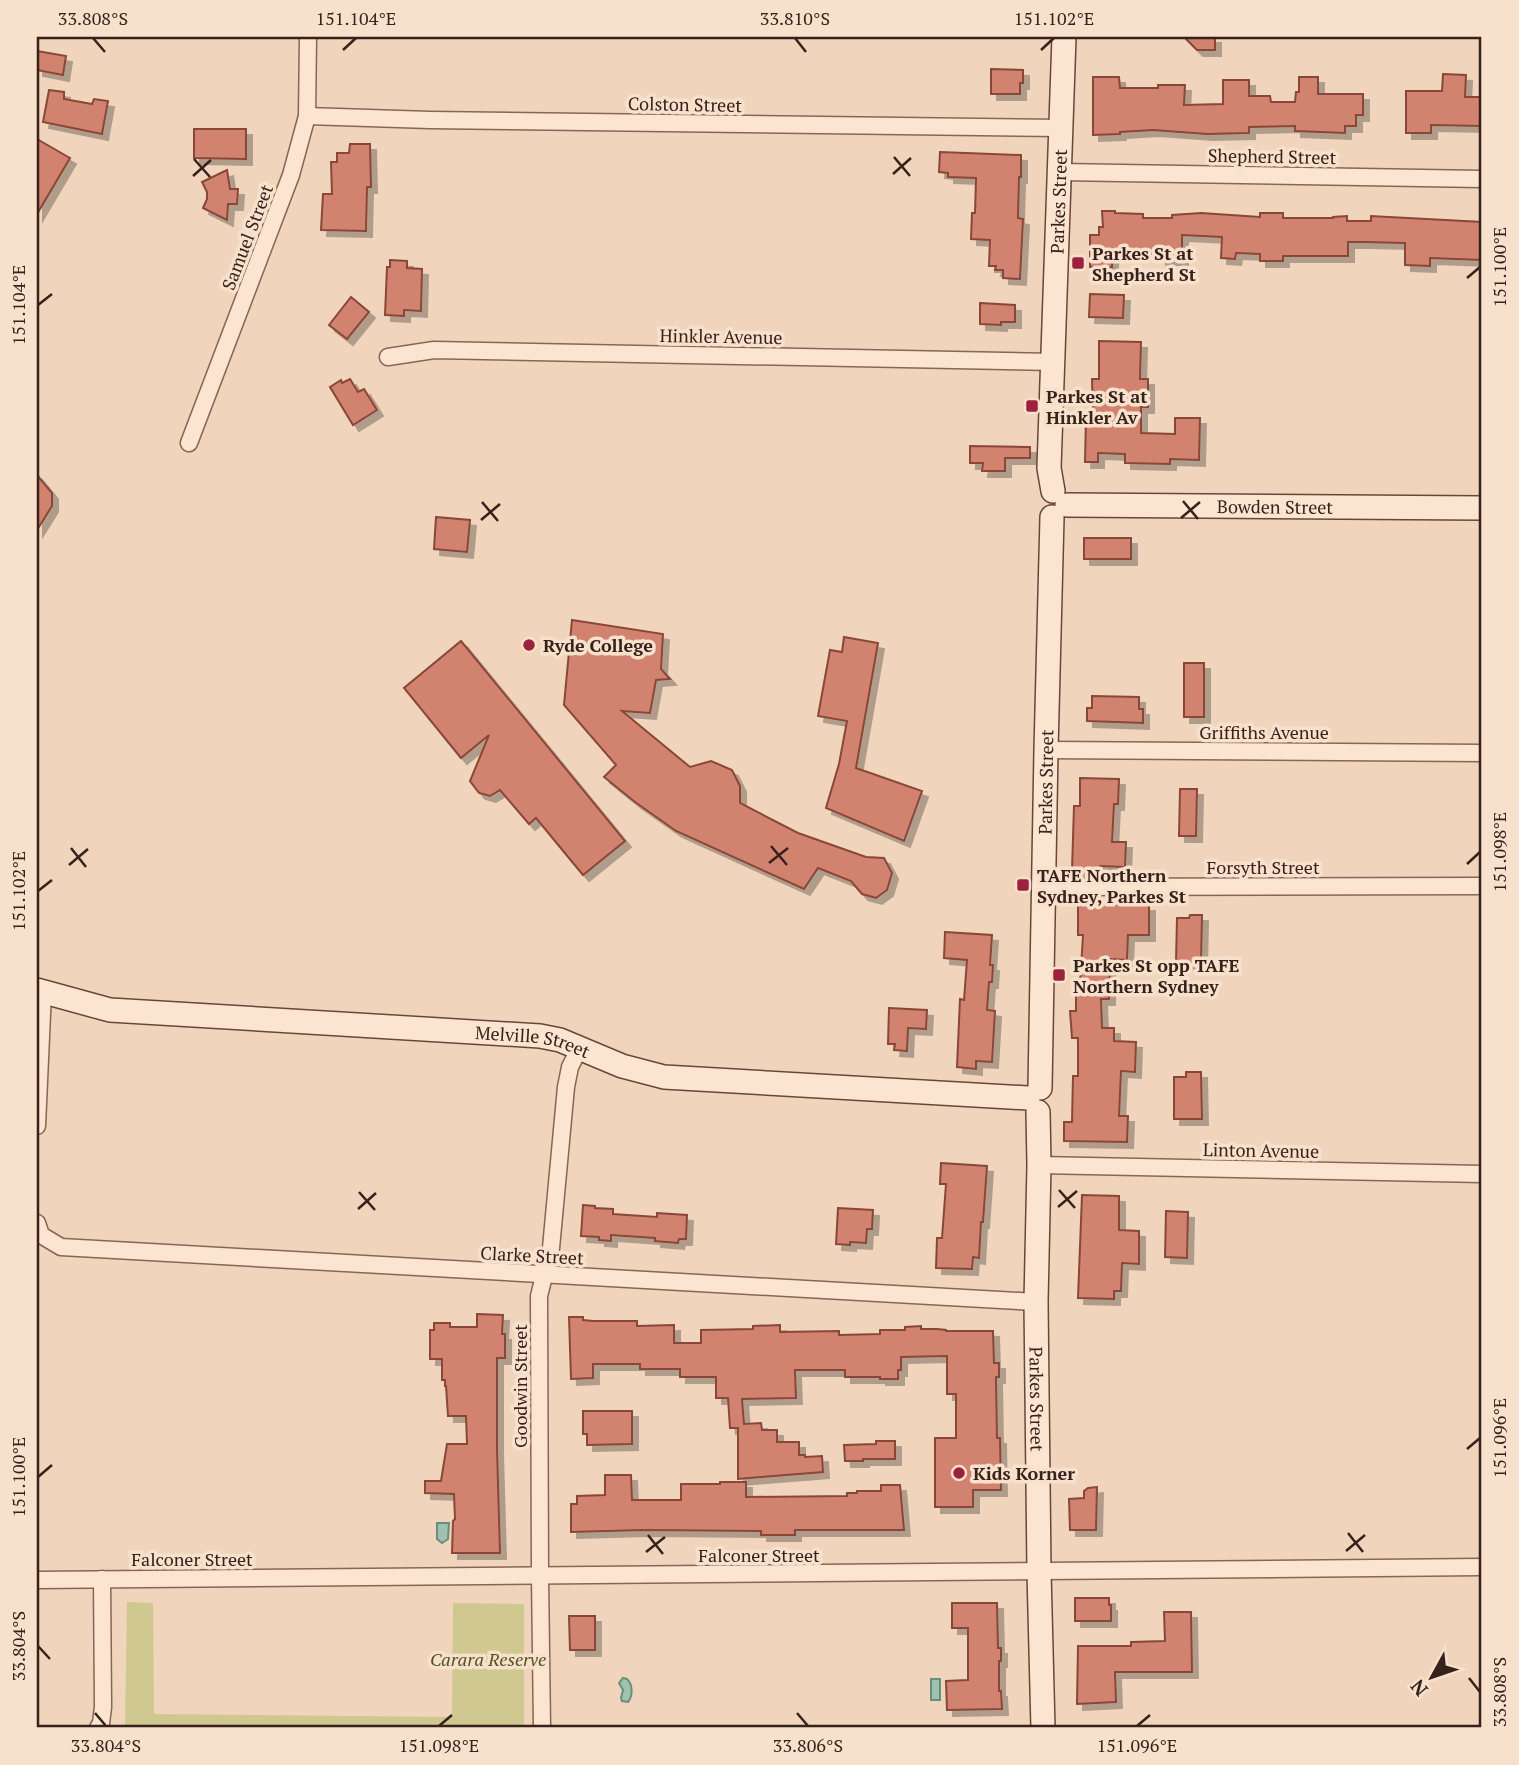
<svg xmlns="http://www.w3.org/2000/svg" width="1519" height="1765" viewBox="0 0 1519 1765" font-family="'PT Serif',serif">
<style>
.green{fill:#cfc890}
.water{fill:#a1c1b0;stroke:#688f7d;stroke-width:2}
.building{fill:#d18370;stroke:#894739;stroke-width:2;filter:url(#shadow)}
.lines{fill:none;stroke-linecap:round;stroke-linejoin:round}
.street-casing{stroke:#896555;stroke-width:19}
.secondary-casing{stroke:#6a4638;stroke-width:26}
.street{stroke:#fbe5d0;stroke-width:16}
.secondary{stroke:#fbe5d0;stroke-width:23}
.ticks{fill:none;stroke:#37221b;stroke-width:2.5}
.poi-dot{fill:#9b213d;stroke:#f7e1cc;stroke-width:2.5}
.labels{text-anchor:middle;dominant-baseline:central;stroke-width:7;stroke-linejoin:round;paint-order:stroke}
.street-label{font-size:18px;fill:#37221b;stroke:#f7e1cc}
.poi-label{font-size:18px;font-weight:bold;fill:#37221b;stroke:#f7e1cc;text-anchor:start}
.park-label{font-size:18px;font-style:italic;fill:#535520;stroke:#f7e1cc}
.neatline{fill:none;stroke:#37221b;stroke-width:2.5}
.ticks-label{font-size:18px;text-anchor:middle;fill:#37221b}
</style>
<defs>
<filter id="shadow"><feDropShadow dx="6" dy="6" stdDeviation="0" flood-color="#0004"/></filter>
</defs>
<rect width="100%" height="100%" fill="#f0d5bc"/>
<path class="green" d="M127,1602L153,1603L154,1714L452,1717L453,1603L524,1604V1728H125Z"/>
<g class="water">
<path d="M437,1523H449L448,1539L442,1543L437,1539Z"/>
<path d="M623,1678L627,1679C633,1684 633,1696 628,1702L622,1701L621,1698L623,1690L619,1683Z"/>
<rect x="931" y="1679" width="9" height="21"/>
</g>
<g class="building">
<path d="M1184,37H1215V50H1197Z"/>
<path d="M37,51L66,56L63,75L37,70Z"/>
<path d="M991,69L1023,70V83H1020V94H991Z"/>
<path d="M1443,74L1466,75L1465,97H1482V126L1431,125V133H1406V91H1442Z"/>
<path d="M1093,77H1119L1120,88H1158V85H1185L1184,105L1223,104V80H1249V96H1270L1271,102H1295L1296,92H1299V77H1318V94H1363V115H1356V126H1345V133L1295,131V126L1249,127V133L1207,134L1153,130L1120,132V134L1093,135Z"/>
<path d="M49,90L64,92V99L92,104L94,99L108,101L102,134L43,122Z"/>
<path d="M194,129H246V159L194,158Z"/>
<path d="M37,139L70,158L37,214Z"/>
<path d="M350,144H370L371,187H367L366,231L321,230L323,194H332L331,162H337V153H349Z"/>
<path d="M940,152L1021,155V177H1019L1018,218L1023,219L1020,279L1003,278V270H995L996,266H989L990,240L971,239L972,213H975L976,178L948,177V173L939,172Z"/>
<path d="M227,170L230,189H238L237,204H228L227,220L203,208L207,199V192L202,182Z"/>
<path d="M1102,211H1115V213L1143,214V218H1172V215L1201,213L1260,217V213H1283V218H1333V217L1347,216V221H1371V216L1482,222V260L1430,258V266L1405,265V243L1363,242H1348V256H1283V261H1260V254L1236,253L1235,259L1221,258L1222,237L1182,235V259H1160V253L1112,251V267H1090V235H1099V227H1103Z"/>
<path d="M390,260L407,261V268L422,269L421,311L404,310V316L385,315L387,267H390Z"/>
<path d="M1090,294L1124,295L1123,318L1089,317Z"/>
<path d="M351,297L369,312L347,339L329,325Z"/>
<path d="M980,303L1015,305V322H1001V325L980,324Z"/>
<path d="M1099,341L1141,342L1140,379H1148V407H1141V433L1175,434V418H1200L1199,460L1170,459V464L1125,463V454L1098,453V462H1085L1086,418L1093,419L1092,379H1099Z"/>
<path d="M350,379L358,392L364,389L377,410L353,425L330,387L341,380L342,383Z"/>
<path d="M970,446L1030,447V458H1005V471H982L983,463H970Z"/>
<path d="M37,475L52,493V506L37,530Z"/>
<path d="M436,517L470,520L467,552L434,549Z"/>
<rect x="1084" y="538" width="47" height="21"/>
<path d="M572,620L663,634L661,669L670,679L656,680L650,713L622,711L690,767L711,761L732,770L740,786V803L798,833L866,857L884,858L892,873L887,890L876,898L862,894L851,881L818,868L804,889L676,831L635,802L604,777L616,765L564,705Z"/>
<path d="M844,637L878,643L856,768L922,791L904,841L826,808L839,764L847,721L818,716L830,650L842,652Z"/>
<path d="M461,641L625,841L583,875L536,818L529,824L500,790L490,796L479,793L470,781L489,735L461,758L404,688Z"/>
<rect x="1184" y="663" width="20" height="54"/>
<path d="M1092,696L1139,697V709H1143V723L1087,721V708H1092Z"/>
<path d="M1080,778L1119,779L1118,804H1114L1112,842H1126L1125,867L1100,866V871L1072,870L1074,806H1080Z"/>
<path d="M1180,789H1197L1196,836H1179Z"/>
<path d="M1078,905H1149V935H1128L1127,960L1110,959L1109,999H1101L1102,1028H1114V1041L1136,1042L1135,1072L1121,1071L1119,1116H1128L1127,1142L1064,1141V1122H1072L1073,1076H1078V1038H1072L1070,1011H1076V984H1080L1083,935H1078Z"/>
<path d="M1190,915H1202L1201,963L1176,962L1177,918H1189Z"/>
<path d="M945,932L992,935L990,965H993L992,982H989L987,1010L995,1011L992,1062L976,1061V1069L957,1067L960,999L964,1000L967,960L944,958Z"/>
<path d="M889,1008L927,1010L926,1029L908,1028L907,1051L894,1050L895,1044H888Z"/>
<path d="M1186,1072H1201L1202,1119H1174V1077H1186Z"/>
<path d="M941,1163L987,1166L983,1222H981L979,1258L973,1257L972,1269L936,1268L937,1238H942L946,1184H940Z"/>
<path d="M1082,1195L1119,1196V1230L1139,1231V1264L1122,1263L1121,1291H1114V1299L1078,1298Z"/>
<path d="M583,1205L595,1206V1208L613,1209V1214L657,1217V1213L687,1215L686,1239H679L678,1243L655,1241V1238L611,1235V1241L599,1240V1237L581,1236Z"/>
<path d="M838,1208L873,1210L872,1229H867L866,1243L850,1242V1245L836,1244Z"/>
<path d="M1166,1211L1188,1212L1187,1258L1165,1257Z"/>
<path d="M477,1314L503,1315L502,1334H505V1358H497V1448L500,1553H452L453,1521L455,1519L454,1494L425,1493V1481H441L447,1444H467L466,1416H448L446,1386H445V1380H442V1359H430V1330H434V1323H450V1327H477Z"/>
<path d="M569,1317H583V1320L593,1321H637V1326L674,1325V1343H701V1330L753,1329V1326L780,1325V1332L839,1331V1335L880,1334V1330H905V1327L921,1326V1329H937L946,1330V1331H993L994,1363H999V1377H996L997,1438H1000L1001,1490H973V1507H935V1438H956V1394H947V1356L901,1357V1370H898V1379H880V1377H845V1370H795L796,1398L742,1399L744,1424L761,1423L762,1430H777V1442H799V1455H805V1457L822,1456L823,1472L738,1479V1428H730L728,1398H716V1377H680V1369H640V1364H593V1378L571,1379Z"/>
<path d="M583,1411H632V1444L587,1445V1434H583Z"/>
<path d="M876,1441H895V1459H863V1461H845L844,1445L876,1444Z"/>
<path d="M605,1475H631L632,1500H681V1484H720V1482H746V1497L847,1496V1493H857V1491H881V1485H900L904,1530H795V1535H761V1531L643,1530L571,1532V1504H577V1496L605,1495Z"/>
<path d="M1097,1487L1096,1530H1070L1069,1499L1084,1498V1491L1088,1488Z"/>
<path d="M1075,1598H1109V1605H1111V1621H1075Z"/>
<path d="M952,1603H997L998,1648H1001V1661H999V1691H1001L1002,1709L947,1710L946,1681L968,1680V1628H952Z"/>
<path d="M1164,1612H1191L1192,1672H1115L1116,1702L1077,1704L1078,1646H1131V1642L1165,1641Z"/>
<path d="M569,1616H595V1650H570Z"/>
</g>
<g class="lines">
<defs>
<g id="street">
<path d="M307,116L430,120L1062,128"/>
<path d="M1060,172L1482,179"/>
<path d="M388,357L434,350L1053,362"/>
<path d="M189,443L291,175L307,116L308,37"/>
<path d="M1046,750L1482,753"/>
<path d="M1043,887L1482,886"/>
<path d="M37,1126L43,992"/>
<path d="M1039,1165L1482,1174"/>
<path d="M37,1223L41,1235L61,1247L1036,1302"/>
<path d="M37,1580L1482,1567"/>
<path d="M98,1728L101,1723L103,1707L102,1579"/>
<path d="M542,1728L540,1576L539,1296L551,1248L566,1087L570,1067L580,1047"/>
</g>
<g id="secondary">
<path id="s1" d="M1053,491L1049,468L1064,37"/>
<path id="s2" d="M1067,505L1482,508"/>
<path id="s3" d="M37,990L110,1010L540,1036L560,1040L622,1066L664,1077L1028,1098"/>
<path id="s4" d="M1040,1088L1046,750L1052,517"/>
<path id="s5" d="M1038,1112L1039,1165L1036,1302L1039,1572L1043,1728"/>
</g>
</defs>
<use href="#street" class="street-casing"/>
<use href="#secondary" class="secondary-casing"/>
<use href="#street" class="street"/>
<use href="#secondary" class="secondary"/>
</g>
<path class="ticks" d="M93,38L105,52M795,38L806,52M343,50L356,38M1041,50L1054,38M894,157L910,176M194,159L210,177M893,174L911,158M193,176L211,160M1467,278L1480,267M38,305L52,294M1183,501L1198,519M482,502L498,521M1181,518L1200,502M481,520L500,504M771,846L787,865M71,848L86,867M769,863L788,848M1467,864L1480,852M69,865L88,849M38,891L52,880M1059,1190L1075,1208M359,1192L375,1210M1058,1207L1077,1191M358,1209L376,1193M1467,1449L1480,1438M38,1477L52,1465M1348,1533L1363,1552M648,1535L663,1554M1346,1551L1365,1535M646,1552L665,1537M38,1646L50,1659M1469,1678L1480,1692M95,1713L106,1726M797,1713L808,1726M439,1726L452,1715M1137,1726L1150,1715"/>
<g class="poi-dot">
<rect x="1071" y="256" width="14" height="14" rx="3.5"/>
<rect x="1025" y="399" width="14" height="14" rx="3.5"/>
<circle cx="529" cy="645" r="7"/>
<rect x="1016" y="878" width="14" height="14" rx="3.5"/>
<rect x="1052" y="968" width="14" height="14" rx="3.5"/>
<circle cx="959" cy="1473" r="7"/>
</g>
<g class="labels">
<g class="street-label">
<text transform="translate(685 104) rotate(1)">Colston Street</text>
<text transform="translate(1272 156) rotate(1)">Shepherd Street</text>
<text stroke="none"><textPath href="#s1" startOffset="290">Parkes Street</textPath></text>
<text transform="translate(247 237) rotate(-69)">Samuel Street</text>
<text transform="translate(721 336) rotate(1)">Hinkler Avenue</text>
<text stroke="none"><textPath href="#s2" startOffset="208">Bowden Street</textPath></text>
<text x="1264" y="732">Griffiths Avenue</text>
<text stroke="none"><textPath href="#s4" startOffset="306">Parkes Street</textPath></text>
<text x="1263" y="867">Forsyth Street</text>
<text stroke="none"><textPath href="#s3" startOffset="500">Melville Street</textPath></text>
<text transform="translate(1261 1150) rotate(1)">Linton Avenue</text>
<text transform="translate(532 1255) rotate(3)">Clarke Street</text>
<text transform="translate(520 1386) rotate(-90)">Goodwin Street</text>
<text stroke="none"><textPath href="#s5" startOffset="287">Parkes Street</textPath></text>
<text x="759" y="1555">Falconer Street</text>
<text x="192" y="1559">Falconer Street</text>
</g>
<g class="poi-label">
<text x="1092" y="253">Parkes St at<tspan x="1092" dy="21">Shepherd St</tspan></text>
<text x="1046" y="396">Parkes St at<tspan x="1046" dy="21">Hinkler Av</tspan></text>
<text x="543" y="645">Ryde College</text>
<text x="1037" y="875">TAFE Northern<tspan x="1037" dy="21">Sydney, Parkes St</tspan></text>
<text x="1073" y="965">Parkes St opp TAFE<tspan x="1073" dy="21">Northern Sydney</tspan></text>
<text x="973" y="1473">Kids Korner</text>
</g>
<g class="park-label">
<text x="488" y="1659">Carara Reserve</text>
</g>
</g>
<rect width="1519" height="1765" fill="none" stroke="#f7e1cc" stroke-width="77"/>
<g transform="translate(1432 1677) rotate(230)" stroke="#f7e1cc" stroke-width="5" paint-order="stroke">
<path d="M0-5L12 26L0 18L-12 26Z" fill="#37221b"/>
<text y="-10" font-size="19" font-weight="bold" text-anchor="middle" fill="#37221b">N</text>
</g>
<rect x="38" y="38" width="1442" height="1688" class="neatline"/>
<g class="ticks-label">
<text x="93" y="25">33.808°S</text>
<text x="356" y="25">151.104°E</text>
<text x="795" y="25">33.810°S</text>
<text x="1054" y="25">151.102°E</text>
<text transform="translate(1500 267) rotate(-90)" y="6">151.100°E</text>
<text transform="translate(19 305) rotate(-90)" y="6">151.104°E</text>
<text transform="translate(1500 852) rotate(-90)" y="6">151.098°E</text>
<text transform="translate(19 891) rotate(-90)" y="6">151.102°E</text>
<text transform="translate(1500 1438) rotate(-90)" y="6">151.096°E</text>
<text transform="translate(19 1477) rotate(-90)" y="6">151.100°E</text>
<text transform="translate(19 1646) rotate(-90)" y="6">33.804°S</text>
<text transform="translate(1500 1692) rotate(-90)" y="6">33.808°S</text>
<text x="106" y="1752">33.804°S</text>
<text x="439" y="1752">151.098°E</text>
<text x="808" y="1752">33.806°S</text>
<text x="1137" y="1752">151.096°E</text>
</g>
</svg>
